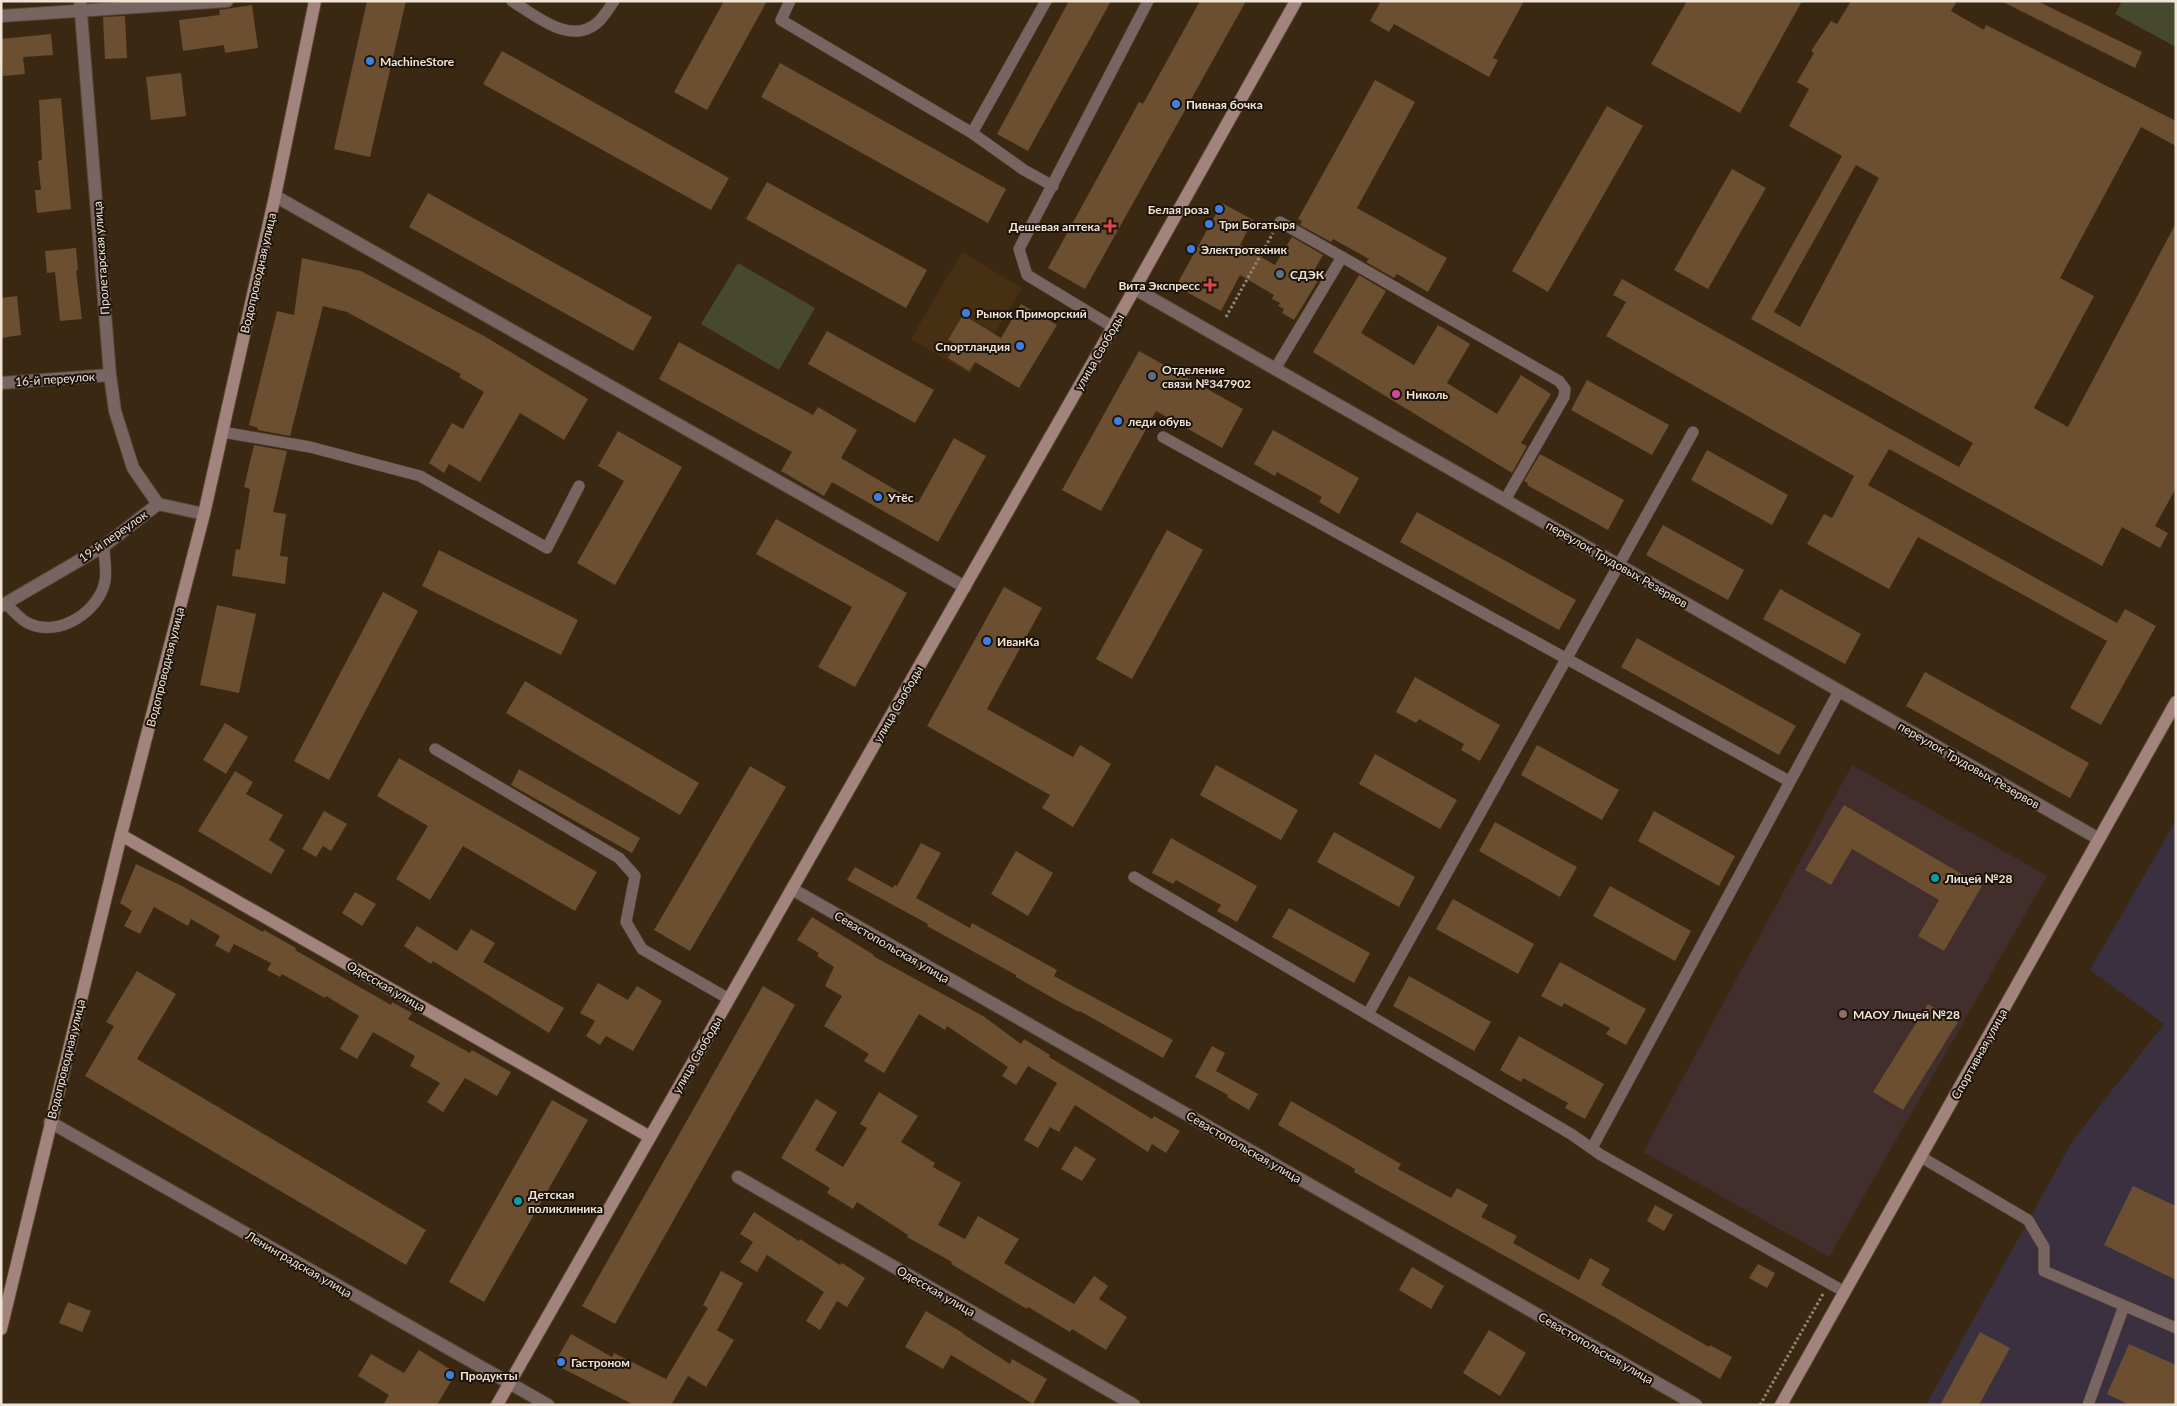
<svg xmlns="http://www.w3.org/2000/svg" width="2177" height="1406" viewBox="0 0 2177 1406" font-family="Lato,sans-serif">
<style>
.built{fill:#472f13}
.industrial{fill:#3a303f}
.education{fill:#432e2e}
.green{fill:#47492f}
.building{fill:#6b4f30;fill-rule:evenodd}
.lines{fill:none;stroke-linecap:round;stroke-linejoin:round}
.lane-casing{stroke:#584632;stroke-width:12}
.street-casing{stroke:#584632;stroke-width:14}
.secondary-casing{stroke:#584632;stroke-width:14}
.path{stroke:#938372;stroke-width:3;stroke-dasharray:2.5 2.5;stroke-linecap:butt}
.lane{stroke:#786461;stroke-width:11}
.street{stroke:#786461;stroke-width:12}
.secondary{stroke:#a3837e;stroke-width:12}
.shop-dot{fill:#3f7fe0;stroke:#1c130a;stroke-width:2}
.health-dot{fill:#e0444e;stroke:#1c130a;stroke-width:2}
.service-dot{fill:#5c6f8a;stroke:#1c130a;stroke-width:2}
.hotel-dot{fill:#d1479c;stroke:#1c130a;stroke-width:2}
.culture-dot{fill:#0f9aa8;stroke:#1c130a;stroke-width:2}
.education-dot{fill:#8d6e63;stroke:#1c130a;stroke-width:2}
.labels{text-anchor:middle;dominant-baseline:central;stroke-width:4;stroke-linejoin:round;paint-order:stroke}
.poi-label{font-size:12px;font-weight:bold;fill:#f0e4d7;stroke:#1c130a;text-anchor:start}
.street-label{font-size:12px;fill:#f0e4d7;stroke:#1c130a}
</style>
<rect width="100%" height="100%" fill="#3b2812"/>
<path class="built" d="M962,252L1022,288L970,374L911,339Z"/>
<path class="industrial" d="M2176,820V1405H1926L2073,1140L2164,1024L2090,970Z"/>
<path class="education" d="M1852,765L2047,876L1829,1257L1643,1152Z"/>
<g class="green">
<path d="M2122,1H2176V47L2115,14Z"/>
<path d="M738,263L815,308L779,370L701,324Z"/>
</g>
<g class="building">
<path d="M367,1H406L370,157L334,149Z"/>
<path d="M724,1H767L707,110L674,92Z"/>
<path d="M1069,1H1111L1028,151L997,134Z"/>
<path d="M1200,1H1246L1085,289L1048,268L1139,102L1143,104Z"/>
<path d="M1381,1H1524L1493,58L1498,60L1489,77L1394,24L1389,32L1370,21Z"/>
<path d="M1687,1H1802L1740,113L1651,64Z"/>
<path d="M1851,1H1957L1951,11L1984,30L1986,25L2176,121V146L2141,127L2060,278L2094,296L2034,408L2068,427L2176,223V488L2155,526L2168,533L2160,548L2122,527L2102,566L1889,449L1868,485L2117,623L2125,609L2156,626L2101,725L2070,708L2107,641L1918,537L1889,589L1807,544L1824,514L1832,518L1854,476L1606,336L1626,302L1613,295L1622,279L1959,467L1973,443L1751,319L1842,156L1789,126L1809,89L1797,82L1814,53L1811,51L1831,21L1837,24ZM1856,165L1879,178L1800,327L1774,312Z"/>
<path d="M2001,1H2037L2142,52L2135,68Z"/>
<path d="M252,5L258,48L225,53L224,45L183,51L179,20L220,15L219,10Z"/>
<path d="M125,16L127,58L105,59L103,17Z"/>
<path d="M51,34L53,55L23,57L25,74L3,76L1,39Z"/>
<path d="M502,51L729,178L711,210L483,84Z"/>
<path d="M780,63L1006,189L988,223L761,97Z"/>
<path d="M181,73L186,116L151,120L146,77Z"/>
<path d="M1375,80L1415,102L1357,208L1447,258L1428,292L1397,274L1394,278L1366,262L1369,259L1333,239L1331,242L1300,225L1302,221L1298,219Z"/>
<path d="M61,98L71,209L37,213L35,190H41L38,161L42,160L39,100Z"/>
<path d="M1607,106L1643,126L1548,292L1512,271Z"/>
<path d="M1732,169L1766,188L1708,289L1674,270Z"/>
<path d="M767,182L927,270L906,308L746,219Z"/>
<path d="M428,193L652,317L633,351L409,227Z"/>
<path d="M1222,203L1253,220L1240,245L1275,265L1292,237L1323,255L1312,274L1319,279L1294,320L1282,313L1284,309L1278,306L1280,303L1272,299L1274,295L1240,275L1221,311L1176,286Z"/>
<path d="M76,248L78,270L76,271L82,319L60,321L55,272L47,273L45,251Z"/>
<path d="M302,258L361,271L484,336L588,399L564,440L520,413L480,482L449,464L444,473L429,463L452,423L463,429L484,392L459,377L461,374L347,312L323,306L290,436L258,430V428L249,425L277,311L294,315Z"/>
<path d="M1359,275L1386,291L1361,333L1414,365L1438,325L1470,344L1447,383L1497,414L1521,375L1551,394L1521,443L1527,446L1512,473L1313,352Z"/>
<path d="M17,296L21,335L1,338V298Z"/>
<path d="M1021,304L1057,325L1019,388L975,362L969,371L948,358L956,344L948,340L963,315L1001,338Z"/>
<path d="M827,331L934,390L915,423L808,364Z"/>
<path d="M679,342L813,415L818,407L857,430L841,458L918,503L954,438L986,456L938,542L832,482L824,496L781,471L792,452L659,379Z"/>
<path d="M1139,351L1243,409L1222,448L1156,411L1101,511L1062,490Z"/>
<path d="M1587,380L1669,425L1652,455L1571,410Z"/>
<path d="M1273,430L1359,478L1339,514L1319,502L1322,497L1277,472L1275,476L1254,464Z"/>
<path d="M618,431L682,467L615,585L577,563L624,481L598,466Z"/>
<path d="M254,445L287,451L273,512L286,514L280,556L288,557L285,584L232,576L236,549L240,550L250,489L244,487Z"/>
<path d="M1707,450L1788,495L1772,525L1691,480Z"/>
<path d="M1540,454L1624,500L1608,530L1527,485L1528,483L1524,481Z"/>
<path d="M1417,512L1576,600L1559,630L1400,542Z"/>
<path d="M776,519L907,593L855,687L818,667L852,607L756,554Z"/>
<path d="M1663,525L1744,570L1728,600L1646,555Z"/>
<path d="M1167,530L1203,550L1132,679L1096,659Z"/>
<path d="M439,550L578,620L561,655L422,586Z"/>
<path d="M1004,587L1042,608L987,709L1073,757L1080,745L1111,764L1073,827L1042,808L1050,795L927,726Z"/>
<path d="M1780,589L1861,634L1845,664L1763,619Z"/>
<path d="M383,592L418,611L329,780L294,761Z"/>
<path d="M217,605L256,614L239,693L200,685Z"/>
<path d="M1637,638L1796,726L1779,755L1621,667Z"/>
<path d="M1925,672L2089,763L2070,798L1906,706Z"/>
<path d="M1415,677L1500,725L1480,761L1461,750L1464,744L1419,719L1416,723L1396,712Z"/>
<path d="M525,681L699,783L680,815L506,713Z"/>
<path d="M225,723L248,737L226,774L203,760Z"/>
<path d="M1537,745L1619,790L1602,820L1521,775Z"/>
<path d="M1375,754L1457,800L1440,829L1359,784Z"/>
<path d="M399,758L597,872L575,911L463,846L430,900L396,879L428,826L377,796Z"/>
<path d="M1216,765L1298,810L1281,840L1200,795Z"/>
<path d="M750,766L786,787L690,951L654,930Z"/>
<path d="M519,769L640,838L632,853L511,785Z"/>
<path d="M235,771L253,782L246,794L283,815L269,840L285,850L271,874L198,831Z"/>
<path d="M1844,805L1982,886L1944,951L1918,936L1939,900L1852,849L1831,885L1805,870Z"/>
<path d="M324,811L347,824L331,851L323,846L316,857L302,849Z"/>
<path d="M1654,811L1735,856L1719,886L1638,841Z"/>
<path d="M1495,822L1577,867L1560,897L1479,851Z"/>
<path d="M1334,832L1415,877L1399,907L1317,862Z"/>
<path d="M1171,838L1257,886L1237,922L1217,911L1221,905L1176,880L1173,884L1152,873Z"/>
<path d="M921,843L941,853L916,898L970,928L972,923L1028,954L1057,970L1054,976L1173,1040L1163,1058L1080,1011L1079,1012L1058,1001L1016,977V975L927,926L928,924L847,880L855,867L893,888L894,885L897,886Z"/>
<path d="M1016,851L1053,873L1028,916L991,894Z"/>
<path d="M136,864L182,886L263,932L264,930L296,948L295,950L391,1005L392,1002L412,1013L408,1019L470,1053L472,1050L511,1072L497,1096L465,1078L443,1112L427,1102L440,1083L410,1066L415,1056L373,1032L357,1059L340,1049L359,1016L326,996L325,998L282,974L280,977L267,970L271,963L234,944L229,953L215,945L220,936L191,919L188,926L154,907L140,934L124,926L132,911L120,903Z"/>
<path d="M1610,886L1691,931L1675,961L1593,916Z"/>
<path d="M355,892L376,904L362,926L342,913Z"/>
<path d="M1453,899L1534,944L1518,974L1436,929Z"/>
<path d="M1289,908L1370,953L1354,983L1272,937Z"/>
<path d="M812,917L874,955L873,956L983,1016L1021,1044L1024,1039L1050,1055L1049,1057L1152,1119L1154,1116L1180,1131L1166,1153L1152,1144L1148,1152L1075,1105L1059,1132L1050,1127L1038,1148L1024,1140L1057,1083L1028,1066L1016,1085L1002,1076L1008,1067L947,1026L945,1030L919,1014L884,1073L864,1061L869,1054L824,1026L842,996L825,986L834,967L817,956L819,953L797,940Z"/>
<path d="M417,926L457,951L471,929L495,943L483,962L564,1008L549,1033L433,961L431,964L404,946Z"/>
<path d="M1560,962L1646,1009L1626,1045L1606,1034L1610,1028L1564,1003L1562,1007L1541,996Z"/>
<path d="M137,971L176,994L137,1059L426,1230L406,1265L85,1076L114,1026L106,1022Z"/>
<path d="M1409,976L1491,1022L1474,1051L1393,1006Z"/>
<path d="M598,983L628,1000L637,986L662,1001L633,1051L606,1036L600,1045L586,1036L595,1021L580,1013Z"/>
<path d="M763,986L795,1005L615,1324L582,1306Z"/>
<path d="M1928,1004L1958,1022L1903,1110L1873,1092Z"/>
<path d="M1519,1036L1604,1084L1585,1119L1565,1108L1568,1103L1523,1078L1521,1082L1500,1070Z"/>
<path d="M1212,1046L1225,1053L1216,1071L1258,1094L1249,1110L1227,1097L1228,1095L1195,1077Z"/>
<path d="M879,1092L918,1116L901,1142L935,1163L933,1167L961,1183L938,1225L965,1239L978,1216L1019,1239L1004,1263L1074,1304L1094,1276L1108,1286L1099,1299L1127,1317L1106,1350L1072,1329L1070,1332L1028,1307L1027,1309L951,1264L952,1262L907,1237L908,1235L857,1202L853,1209L827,1193L830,1188L781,1158L816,1099L837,1112L815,1150L843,1167L867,1128L860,1124Z"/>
<path d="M552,1100L588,1120L484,1302L449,1282Z"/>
<path d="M1291,1101L1401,1164L1398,1169L1451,1198L1457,1188L1488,1205L1481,1217L1517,1236L1513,1243L1579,1280L1590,1258L1610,1269L1601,1285L1709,1347L1710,1345L1732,1357L1720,1379L1616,1318L1354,1172L1355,1169L1278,1125Z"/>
<path d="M1075,1146L1096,1159L1082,1181L1061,1169Z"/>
<path d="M2133,1186L2176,1206V1280L2104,1245Z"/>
<path d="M1655,1205L1673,1215L1664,1231L1647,1221Z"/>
<path d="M754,1212L799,1241L800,1239L840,1265L842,1263L865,1278L847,1307L837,1301L820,1330L806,1321L824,1292L767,1255L757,1272L740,1262L753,1242L740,1234Z"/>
<path d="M1758,1264L1775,1273L1767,1288L1749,1278Z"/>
<path d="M1412,1267L1444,1286L1431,1309L1399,1290Z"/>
<path d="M721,1271L743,1283L717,1330L734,1340L706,1387L688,1376L671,1405H634L554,1364L571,1334L612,1357L614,1353L666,1379L708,1308L703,1305Z"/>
<path d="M68,1302L91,1311L82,1332L59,1323Z"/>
<path d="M926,1311L963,1333V1334L1010,1364L1012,1359L1047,1379L1033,1404L951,1355L943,1369L905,1347Z"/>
<path d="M1489,1330L1526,1353L1500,1396L1463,1373Z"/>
<path d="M1980,1332L2010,1348L1979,1405H1940Z"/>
<path d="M2129,1344L2176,1365V1405H2130L2107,1394Z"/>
<path d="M419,1350L456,1373L437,1405H383L389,1395L358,1376L371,1354L404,1373Z"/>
</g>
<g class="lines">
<defs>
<g id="lane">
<path d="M512,1C535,15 570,46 597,23C603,18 609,8 614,1"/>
<path d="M790,1L781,20L972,133L1024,170L1053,186"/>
<path d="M972,133L1046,1"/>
<path d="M1280,222L1342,257"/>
<path d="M1113,327L1027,275L1019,249L1148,1"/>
<path d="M1275,369L1342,257L1559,381L1565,389L1564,397L1505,500"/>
<path d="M222,432L310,447L420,476L547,548L579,486"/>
<path d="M1163,437L1789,781"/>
<path d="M6,604C13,610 21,621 30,624C59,637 99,612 105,581C107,571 104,557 104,546"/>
<path d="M435,749L619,858L635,876L626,922L642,949L729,999"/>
<path d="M1134,877L1571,1134L1601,1155L1845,1292"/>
<path d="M1368,1014L1693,432"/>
<path d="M1592,1148L1839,691"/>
<path d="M1921,1157L2028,1220L2044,1247V1271L2176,1328"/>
<path d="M2088,1405L2124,1306"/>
</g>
<g id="street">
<path d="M80,1L110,375L115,411L133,468L158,504"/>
<path d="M1,16L227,1"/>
<path d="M275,196L965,587"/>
<path d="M1135,289L2099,839"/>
<path d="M1,383L110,375"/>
<path d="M1,606L104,546L158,504L204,514"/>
<path d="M792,889L1696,1405"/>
<path d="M50,1122L548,1405"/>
<path d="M738,1177L1134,1405"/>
</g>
<g id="secondary">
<path d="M121,835L650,1137"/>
<path d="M1,1329L121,835L204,514L275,196L315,1"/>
<path d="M497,1405L1113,327L1296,1"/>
<path d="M1781,1405L2176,702"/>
</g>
</defs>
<use href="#lane" class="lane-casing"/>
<use href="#street" class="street-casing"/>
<use href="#secondary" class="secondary-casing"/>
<g class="path">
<path d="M1226,317L1273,233"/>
<path d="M1760,1405L1823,1294"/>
</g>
<use href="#lane" class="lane"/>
<use href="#street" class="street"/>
<use href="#secondary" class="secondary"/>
</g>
<g class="shop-dot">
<circle cx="370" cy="61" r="5"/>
<circle cx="1176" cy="104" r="5"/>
<circle cx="1219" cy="209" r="5"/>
<circle cx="1209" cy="224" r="5"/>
<circle cx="1191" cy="249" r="5"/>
<circle cx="966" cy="313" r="5"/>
<circle cx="1020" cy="346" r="5"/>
<circle cx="1118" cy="421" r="5"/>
<circle cx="878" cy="497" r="5"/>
<circle cx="987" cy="641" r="5"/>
<circle cx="561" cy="1362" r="5"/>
<circle cx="450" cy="1375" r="5"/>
</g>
<g class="health-dot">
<path d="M1107.5 218.5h5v5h5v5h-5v5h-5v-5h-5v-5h5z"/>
<path d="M1207.5 277.5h5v5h5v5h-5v5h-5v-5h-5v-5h5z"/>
</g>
<g class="service-dot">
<circle cx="1280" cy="274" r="5"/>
<circle cx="1152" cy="376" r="5"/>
</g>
<circle class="hotel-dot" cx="1396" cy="394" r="5"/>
<g class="culture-dot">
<circle cx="1935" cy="878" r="5"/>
<circle cx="518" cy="1201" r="5"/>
</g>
<circle class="education-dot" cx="1843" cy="1014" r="5"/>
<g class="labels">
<g class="poi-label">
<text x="380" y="61">MachineStore</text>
<text x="1186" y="104">Пивная бочка</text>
<text x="1209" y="209" text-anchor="end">Белая роза</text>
<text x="1219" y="224">Три Богатыря</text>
<text x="1100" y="226" text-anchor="end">Дешевая аптека</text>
<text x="1201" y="249">Электротехник</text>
<text x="1290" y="274">СДЭК</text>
<text x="1200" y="285" text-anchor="end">Вита Экспресс</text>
<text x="976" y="313">Рынок Приморский</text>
<text x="1010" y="346" text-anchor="end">Спортландия</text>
<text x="1162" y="369">Отделение<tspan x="1162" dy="14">связи №347902</tspan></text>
<text x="1406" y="394">Николь</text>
<text x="1128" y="421">леди обувь</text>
<text x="888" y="497">Утёс</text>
<text x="997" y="641">ИванКа</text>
<text x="1945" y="878">Лицей №28</text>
<text x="1853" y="1014">МАОУ Лицей №28</text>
<text x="528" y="1194">Детская<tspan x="528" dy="14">поликлиника</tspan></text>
<text x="571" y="1362">Гастроном</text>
<text x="460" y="1375">Продукты</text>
</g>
<g class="street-label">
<text transform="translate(101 258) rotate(-94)">Пролетарская улица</text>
<text transform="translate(258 273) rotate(-77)">Водопроводная улица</text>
<text transform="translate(1099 352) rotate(-60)">улица Свободы</text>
<text transform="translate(55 379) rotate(-4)">16-й переулок</text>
<text transform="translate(113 536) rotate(-35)">19-й переулок</text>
<text transform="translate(1617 564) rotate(30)">переулок Трудовых Резервов</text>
<text transform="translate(165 667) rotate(-76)">Водопроводная улица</text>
<text transform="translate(898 704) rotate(-60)">улица Свободы</text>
<text transform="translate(1969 765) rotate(30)">переулок Трудовых Резервов</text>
<text transform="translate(892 947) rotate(30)">Севастопольская улица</text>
<text transform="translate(386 986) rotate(30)">Одесская улица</text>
<text transform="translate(1979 1054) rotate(-61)">Спортивная улица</text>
<text transform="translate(697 1055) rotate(-60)">улица Свободы</text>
<text transform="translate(66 1059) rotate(-76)">Водопроводная улица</text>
<text transform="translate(1244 1147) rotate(30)">Севастопольская улица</text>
<text transform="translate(299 1264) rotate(30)">Ленинградская улица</text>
<text transform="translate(936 1291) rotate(30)">Одесская улица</text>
<text transform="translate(1596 1348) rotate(30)">Севастопольская улица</text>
</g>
</g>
<rect width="2177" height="1406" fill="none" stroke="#f0e4d7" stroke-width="5"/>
</svg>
